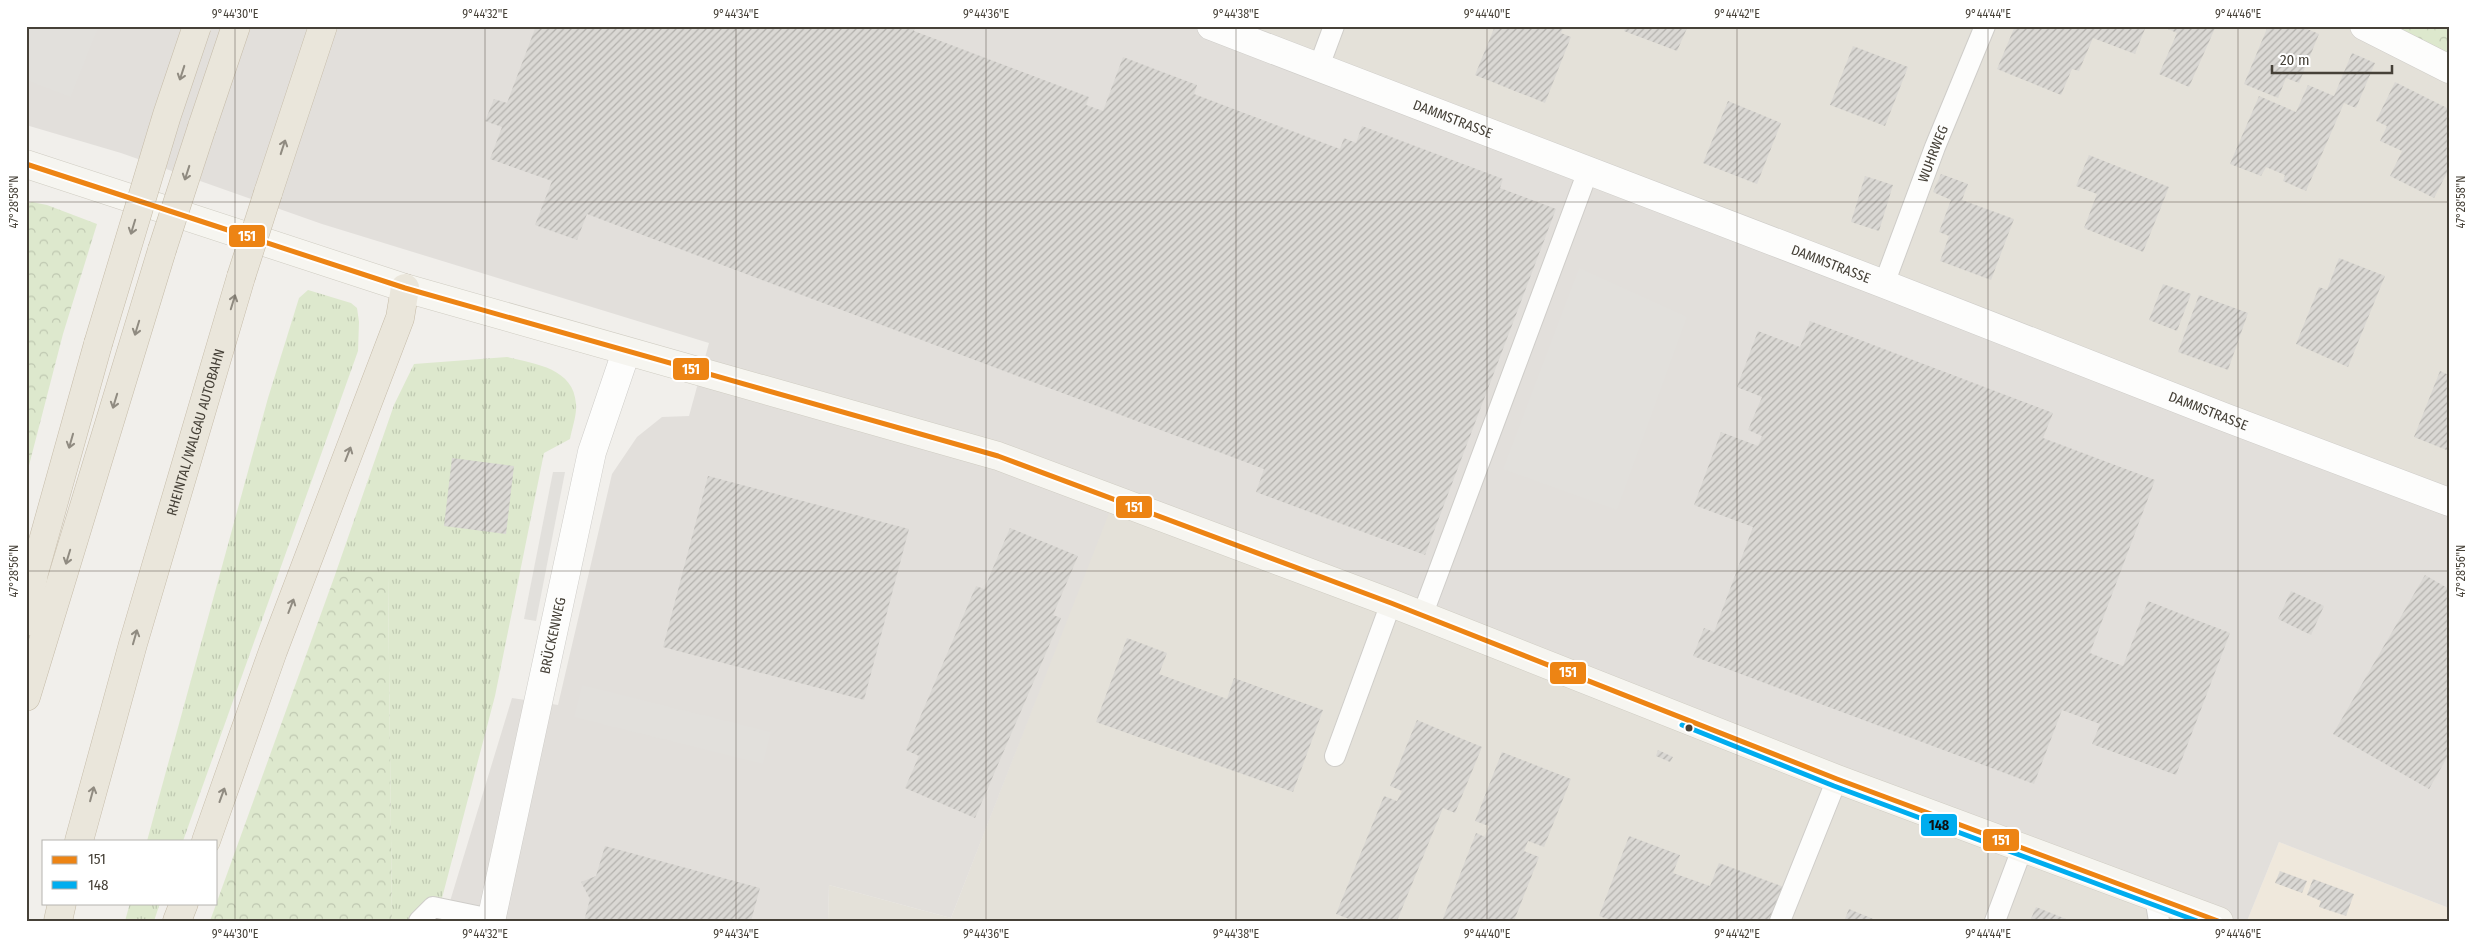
<svg xmlns="http://www.w3.org/2000/svg" width="2475" height="947" viewBox="0 0 2475 947" font-family="'Fira Sans Condensed',sans-serif">
<style>
.residential{fill:#e4e1d9}
.commercial{fill:#efe8dc}
.industrial{fill:#e2dfdb}
.grass{fill:url(#grass-tufts)}
.forest{fill:url(#forest-crowns)}
.parking{fill:#e2e0dc}
.building{fill:url(#building-hatch)}
.lines{fill:none;stroke-linecap:round;stroke-linejoin:round}
.lane-casing{stroke:#cfcdc9;stroke-width:22}
.street-casing{stroke:#cfcdc9;stroke-width:29}
.secondary-casing{stroke:#cfccc2;stroke-width:29}
.highway-casing{stroke:#c6bca9;stroke-width:29}
.lane{stroke:#fdfdfc;stroke-width:20}
.street{stroke:#fdfdfc;stroke-width:28}
.secondary{stroke:#f6f5f0;stroke-width:28}
.highway{stroke:#eae6db;stroke-width:28}
.highway-bridge-casing{stroke:#c6bca9;stroke-width:29;stroke-linecap:butt}
.highway-bridge{stroke:#eae6db;stroke-width:28}
.bus-1-casing{stroke:#fff;stroke-width:9}
.bus-2-casing{stroke:#fff;stroke-width:9}
.bus-1{stroke:#ed8414;stroke-width:5}
.bus-2{stroke:#00adef;stroke-width:5}
.oneway{stroke:#908b81}
.ticks{fill:none;stroke:#464138;stroke-width:1;stroke-opacity:0.45}
.bus-dot{fill:#464138;stroke:#fff;stroke-width:2}
.labels{text-anchor:middle;dominant-baseline:central;stroke-width:4.5;stroke-linejoin:round;paint-order:stroke}
.street-label{font-size:14px;fill:#464138;stroke:#fff}
.line-badge{stroke:#fff;stroke-width:2}
.badge-label{font-size:14px;text-anchor:middle;font-weight:bold;fill:#fff}
.pale-badge-label{font-size:14px;text-anchor:middle;font-weight:bold;fill:#111}
.neatline{fill:none;stroke:#464138;stroke-width:2}
.ticks-label{font-size:12px;text-anchor:middle;fill:#464138}
</style>
<defs>
<pattern id="grass-tufts" width="24" height="20" patternUnits="userSpaceOnUse" patternTransform="scale(1.25)"><rect width="24" height="20" fill="#dde8cd"/><path d="M3 7l-1-3M5 7V3M7 7l1-3M15 17l-1-3M17 17v-4M19 17l1-3" fill="none" stroke="#bfc8b1"/></pattern>
<pattern id="forest-crowns" width="20" height="18" patternUnits="userSpaceOnUse" patternTransform="scale(1.25)"><rect width="20" height="18" fill="#dde8cd"/><path d="M2 6a3 3 0 1 1 6 0M12 15a3 3 0 1 1 6 0" fill="none" stroke="#bfc8b1"/></pattern>
<pattern id="building-hatch" width="6" height="6" patternUnits="userSpaceOnUse" patternTransform="scale(1.25)"><rect width="6" height="6" fill="#dad8d4"/><path d="M-1 1l2-2M0 6l6-6M5 7l2-2" fill="none" stroke="#b3b1ad"/></pattern>
</defs>
<rect width="100%" height="100%" fill="#f1efeb"/>
<g class="residential">
<path d="M1218,26H2373L2449,62V498Z"/>
<path d="M1112,503L2219,921H828L829,885L951,918Z"/>
</g>
<path class="commercial" d="M2279,842L2449,908V921H2247Z"/>
<path class="industrial" d="M26,26H1213L2449,498V908L2279,842L2247,921H2219L1113,503L951,918L829,885L828,921H444L512,698L558,705L612,474L637,437L662,417L689,416L709,343L322,224L121,153L26,125Z"/>
<g class="grass">
<path d="M308,290L351,303L357,308L359,322L358,351L183,841H147L268,398L299,298Z"/>
<path d="M507,357C535,364 574,368 576,404C577,415 572,428 570,439L544,453L495,696L436,921H392L388,575H335L394,405L414,364Z"/>
<path d="M130,903H160L154,921H125Z"/>
</g>
<g class="forest">
<path d="M2373,26H2449V62Z"/>
<path d="M32,202L47,205L97,224L63,334L26,477V204Z"/>
<path d="M335,575H388L392,921H210Z"/>
</g>
<g class="parking">
<path d="M26,26H99L71,97L26,80Z"/>
<path d="M1579,268L1687,317L1617,510L1503,469Z"/>
<path d="M553,472H565L536,621L524,619Z"/>
<path d="M582,685L771,732L763,764L574,717Z"/>
</g>
<g class="building">
<path d="M536,26H915L914,31L1089,97L1086,105L1103,111L1123,57L1197,85L1194,94L1340,149L1344,138L1356,143L1362,126L1503,179L1500,188L1556,209L1425,555L1256,492L1264,469L587,214L577,240L535,225L552,181L490,159L502,127L485,121L494,99L507,103Z"/>
<path d="M1495,26H1564L1561,33L1571,37L1545,103L1475,75Z"/>
<path d="M1626,26H1688L1677,51L1624,31Z"/>
<path d="M2015,26L2074,27L2146,26L2135,54L2093,38L2079,71L2072,69L2061,95L1997,69Z"/>
<path d="M2161,26H2216L2189,87L2159,74L2177,33Z"/>
<path d="M2268,26H2300L2319,34L2299,83L2286,78L2278,98L2244,84Z"/>
<path d="M1853,46L1908,67L1885,126L1830,105Z"/>
<path d="M2352,53L2375,63L2356,108L2344,103L2306,191L2283,181L2285,175L2266,167L2261,176L2230,164L2259,96L2296,112L2308,85L2334,96Z"/>
<path d="M2395,82L2449,109V169L2434,198L2390,176L2402,151L2380,141L2387,126L2376,121Z"/>
<path d="M1728,101L1781,123L1757,184L1703,163Z"/>
<path d="M2089,155L2169,187L2143,252L2084,228L2097,194L2076,186Z"/>
<path d="M1941,174L1968,184L1962,200L2014,219L1991,280L1940,261L1949,236L1939,232L1951,200L1933,192Z"/>
<path d="M1865,176L1893,185L1879,231L1851,222Z"/>
<path d="M2339,258L2385,276L2348,367L2296,344L2319,287L2327,290Z"/>
<path d="M2163,284L2191,294L2177,331L2149,320Z"/>
<path d="M2199,295L2248,313L2228,370L2178,352Z"/>
<path d="M1810,321L2053,413L2043,438L2155,480L2090,653L2123,666L2148,601L2230,633L2176,775L2092,744L2100,724L2062,710L2034,784L1693,656L1704,628L1714,632L1753,527L1694,505L1721,432L1758,446L1762,436L1748,430L1762,397L1737,387L1758,331L1800,347Z"/>
<path d="M2440,371L2449,375V451L2414,437Z"/>
<path d="M452,458L514,466L506,534L444,526Z"/>
<path d="M708,476L909,529L864,700L663,647Z"/>
<path d="M1010,528L1078,556L1053,615L1061,618L975,818L905,788L919,756L906,750L976,586L984,589Z"/>
<path d="M2425,575L2449,589V754L2429,789L2333,734Z"/>
<path d="M2291,591L2324,606L2311,635L2278,619Z"/>
<path d="M1127,638L1167,653L1159,674L1227,699L1234,678L1323,710L1293,792L1096,722Z"/>
<path d="M1417,720L1482,747L1455,813L1443,808L1397,921H1354L1336,914L1384,796L1397,801L1402,791L1390,786Z"/>
<path d="M1658,750L1673,757L1670,762L1656,756Z"/>
<path d="M1502,752L1571,779L1544,847L1528,841L1524,851L1539,857L1514,921H1442L1476,833L1485,837L1489,826L1475,821Z"/>
<path d="M1629,836L1680,855L1673,873L1710,886L1719,863L1784,887L1771,921H1613L1599,916Z"/>
<path d="M605,846L760,888L751,921H584L590,899L581,882L596,876Z"/>
<path d="M2280,871L2307,881L2302,893L2275,883Z"/>
<path d="M2313,879L2354,894L2346,916L2319,907L2321,901L2307,895Z"/>
<path d="M2036,907L2071,921H2030Z"/>
<path d="M1849,909L1878,921H1844Z"/>
</g>
<g class="lines">
<defs>
<g id="lane">
<path d="M1318,69L1334,26"/>
<path id="s1" d="M1884,284L1935,147L1985,26"/>
<path d="M1422,616L1588,171"/>
<path d="M1335,756L1391,603"/>
<path d="M2155,897L2159,921"/>
<path d="M419,921L433,907L491,919"/>
<path d="M1780,921L1837,779"/>
<path d="M1995,921L2022,849"/>
</g>
<g id="street">
<path id="s2" d="M1211,26L1884,284L2224,417L2449,502"/>
<path d="M2364,26L2449,69"/>
<path id="s3" d="M491,921L592,452L626,352"/>
</g>
<path id="secondary" d="M26,164L405,288L998,456L1391,603L1837,779L2219,921"/>
<g id="highway">
<path d="M202,127L236,26"/>
<path d="M268,193L323,26"/>
<path d="M26,622L34,573L98,344"/>
<path d="M26,697L162,250"/>
<path id="s4" d="M79,841L133,644L241,277"/>
<path d="M206,841L273,651L400,318L405,288"/>
<path d="M58,921L62,903"/>
<path d="M177,921L184,903"/>
</g>
</defs>
<use href="#lane" class="lane-casing"/>
<use href="#street" class="street-casing"/>
<use href="#secondary" class="secondary-casing"/>
<use href="#highway" class="highway-casing"/>
<use href="#lane" class="lane"/>
<use href="#street" class="street"/>
<use href="#secondary" class="secondary"/>
<use href="#highway" class="highway"/>
<defs>
<g id="highway-bridge">
<path d="M162,250L202,127"/>
<path d="M241,277L268,193"/>
<path d="M98,344L167,115L197,26"/>
</g>
</defs>
<use href="#highway-bridge" class="highway-bridge-casing"/>
<use href="#highway-bridge" class="highway-bridge"/>
<defs>
<path id="bus-1" d="M26,164L405,288L998,456L1391,603L1837,779L2218,921"/>
<path id="bus-2" d="M1682,725L1834,786L2197,921"/>
</defs>
<use href="#bus-1" class="bus-1-casing"/>
<use href="#bus-2" class="bus-2-casing"/>
<use href="#bus-1" class="bus-1"/>
<use href="#bus-2" class="bus-2"/>
</g>
<defs><path id="oneway-shaft" d="M-6 0H5M1.5-3L5.5 0L1.5 3" fill="none" stroke-width="1.6" stroke-linecap="round" stroke-linejoin="round" transform="scale(1.25)"/></defs>
<g class="oneway">
<use href="#oneway-shaft" transform="translate(182 73) rotate(108)"/>
<use href="#oneway-shaft" transform="translate(283 147) rotate(-72)"/>
<use href="#oneway-shaft" transform="translate(187 173) rotate(108)"/>
<use href="#oneway-shaft" transform="translate(133 227) rotate(107)"/>
<use href="#oneway-shaft" transform="translate(233 302) rotate(-73)"/>
<use href="#oneway-shaft" transform="translate(137 328) rotate(107)"/>
<use href="#oneway-shaft" transform="translate(115 401) rotate(107)"/>
<use href="#oneway-shaft" transform="translate(71 441) rotate(106)"/>
<use href="#oneway-shaft" transform="translate(348 454) rotate(-69)"/>
<use href="#oneway-shaft" transform="translate(68 557) rotate(107)"/>
<use href="#oneway-shaft" transform="translate(291 606) rotate(-69)"/>
<use href="#oneway-shaft" transform="translate(135 637) rotate(-74)"/>
<use href="#oneway-shaft" transform="translate(92 794) rotate(-75)"/>
<use href="#oneway-shaft" transform="translate(222 795) rotate(-70)"/>
</g>
<path class="ticks" d="M235,26V921M485,26V921M736,26V921M986,26V921M1236,26V921M1487,26V921M1737,26V921M1988,26V921M2238,26V921M26,202H2449M26,571H2449"/>
<circle class="bus-dot" cx="1689" cy="728" r="4.5"/>
<g class="labels">
<g class="street-label">
<text stroke="none"><textPath href="#s2" startOffset="259">DAMMSTRASSE</textPath></text>
<text stroke="none"><textPath href="#s1" startOffset="139">WUHRWEG</textPath></text>
<text stroke="none"><textPath href="#s2" startOffset="664">DAMMSTRASSE</textPath></text>
<text stroke="none"><textPath href="#s2" startOffset="1069">DAMMSTRASSE</textPath></text>
<text stroke="none"><textPath href="#s4" startOffset="425">RHEINTAL/WALGAU AUTOBAHN</textPath></text>
<text stroke="none"><textPath href="#s3" startOffset="292">BRÜCKENWEG</textPath></text>
</g>
</g>
<g class="line-badge">
<rect x="228" y="224" width="38" height="24" rx="5" fill="#ed8414"/>
<rect x="672" y="357" width="38" height="24" rx="5" fill="#ed8414"/>
<rect x="1115" y="495" width="38" height="24" rx="5" fill="#ed8414"/>
<rect x="1549" y="661" width="38" height="24" rx="5" fill="#ed8414"/>
<rect x="1920" y="813" width="38" height="24" rx="5" fill="#00adef"/>
<rect x="1982" y="828" width="38" height="24" rx="5" fill="#ed8414"/>
</g>
<g class="badge-label">
<text x="247" y="241">151</text>
<text x="691" y="374">151</text>
<text x="1134" y="512">151</text>
<text x="1568" y="677">151</text>
<text x="2001" y="845">151</text>
</g>
<g class="pale-badge-label">
<text x="1939" y="830">148</text>
</g>
<rect width="2475" height="947" fill="none" stroke="#ffffff" stroke-width="55"/>
<rect x="42" y="840" width="175" height="65" fill="#ffffff" stroke="#b5b3af"/>
<rect x="52" y="856" width="25" height="8" fill="#ed8414" stroke="#b5b3af"/>
<text x="88" y="864" font-size="15" fill="#464138">151</text>
<rect x="52" y="881" width="25" height="8" fill="#00adef" stroke="#b5b3af"/>
<text x="88" y="890" font-size="15" fill="#464138">148</text>
<path d="M2272 65v8h120v-8" fill="none" stroke="#464138" stroke-width="2.5"/>
<text x="2280" y="65" font-size="15" fill="#464138" stroke="#ffffff" stroke-width="4" paint-order="stroke">20 m</text>
<rect x="28" y="28" width="2420" height="892" class="neatline"/>
<g class="ticks-label">
<text x="235" y="18">9°44'30"E</text>
<text x="485" y="18">9°44'32"E</text>
<text x="736" y="18">9°44'34"E</text>
<text x="986" y="18">9°44'36"E</text>
<text x="1236" y="18">9°44'38"E</text>
<text x="1487" y="18">9°44'40"E</text>
<text x="1737" y="18">9°44'42"E</text>
<text x="1988" y="18">9°44'44"E</text>
<text x="2238" y="18">9°44'46"E</text>
<text transform="translate(14 202) rotate(-90)" y="4">47°28'58"N</text>
<text transform="translate(2461 202) rotate(-90)" y="4">47°28'58"N</text>
<text transform="translate(14 571) rotate(-90)" y="4">47°28'56"N</text>
<text transform="translate(2461 571) rotate(-90)" y="4">47°28'56"N</text>
<text x="235" y="938">9°44'30"E</text>
<text x="485" y="938">9°44'32"E</text>
<text x="736" y="938">9°44'34"E</text>
<text x="986" y="938">9°44'36"E</text>
<text x="1236" y="938">9°44'38"E</text>
<text x="1487" y="938">9°44'40"E</text>
<text x="1737" y="938">9°44'42"E</text>
<text x="1988" y="938">9°44'44"E</text>
<text x="2238" y="938">9°44'46"E</text>
</g>
</svg>
